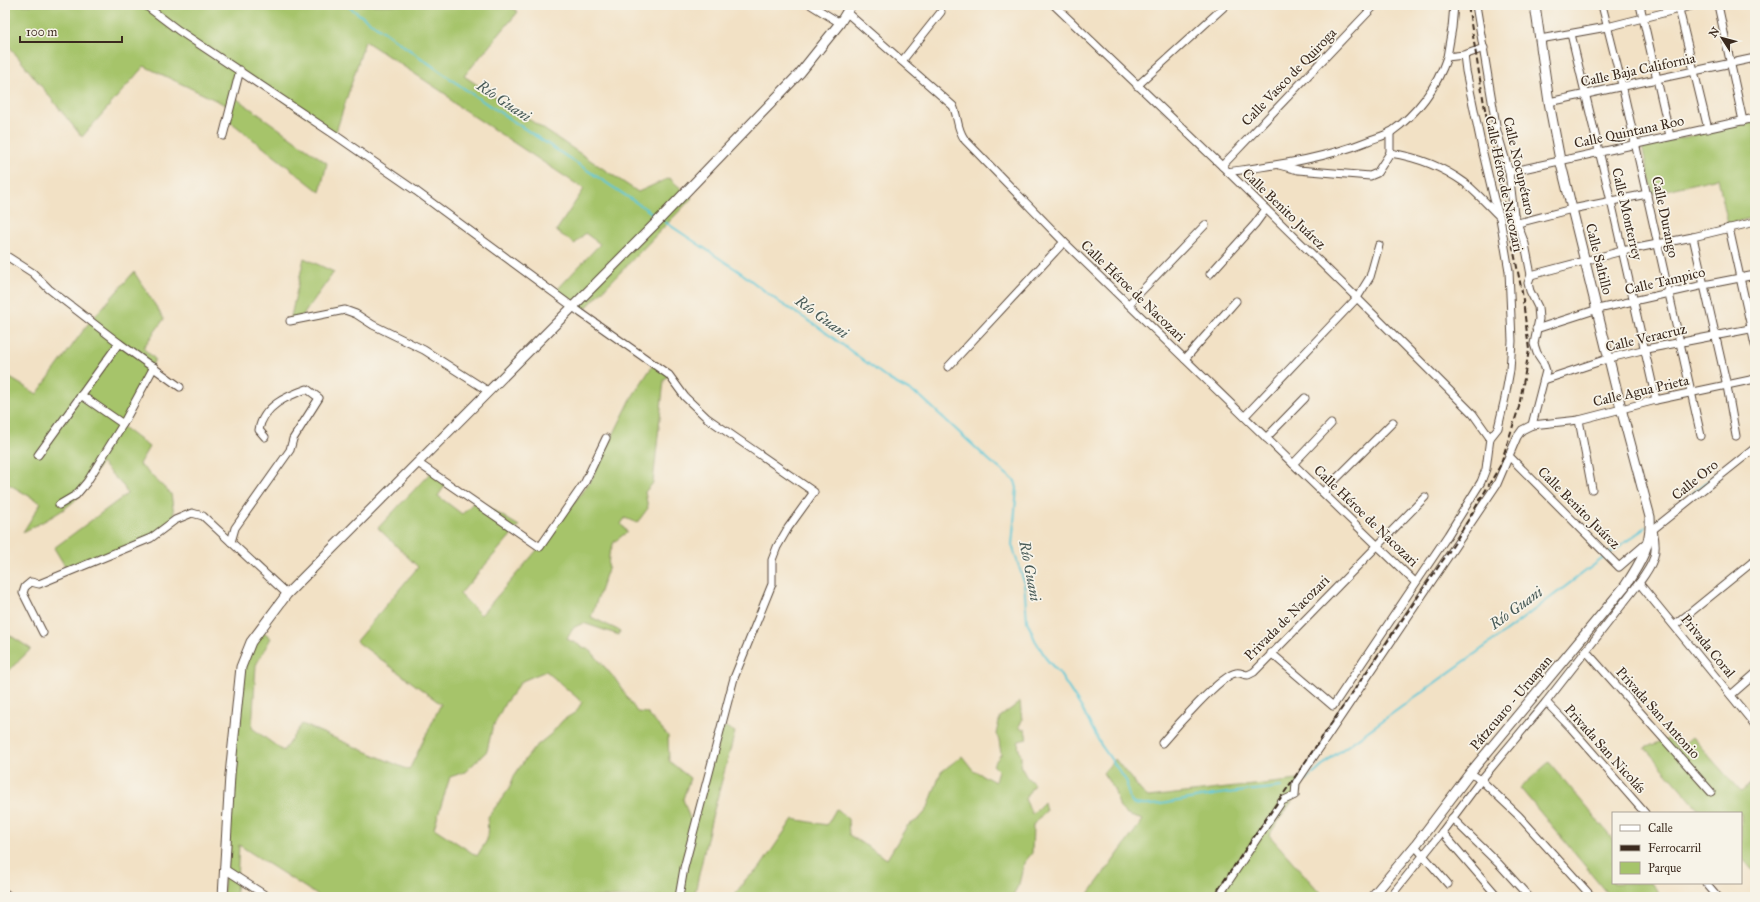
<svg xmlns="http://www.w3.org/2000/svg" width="1760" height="902" viewBox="0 0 1760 902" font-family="'IM FELL Great Primer',serif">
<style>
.green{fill:#a6c46b;stroke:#707744;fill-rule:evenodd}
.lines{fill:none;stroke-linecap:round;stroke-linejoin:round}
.stream{stroke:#5ec8d8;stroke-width:2}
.minor-casing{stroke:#564537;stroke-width:9}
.major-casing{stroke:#564537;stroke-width:11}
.minor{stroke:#fff;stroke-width:7}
.major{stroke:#fff;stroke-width:9}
.rail{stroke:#3b2a1e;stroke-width:2;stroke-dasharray:6 3;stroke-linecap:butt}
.labels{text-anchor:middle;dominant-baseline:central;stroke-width:3.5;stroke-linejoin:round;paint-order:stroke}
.street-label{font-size:14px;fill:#3b2a1e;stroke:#f7f3e8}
.water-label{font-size:15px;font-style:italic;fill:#465956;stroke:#f7f3e8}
</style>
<rect width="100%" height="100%" fill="#f7f3e8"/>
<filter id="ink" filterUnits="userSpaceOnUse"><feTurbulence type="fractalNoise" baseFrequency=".025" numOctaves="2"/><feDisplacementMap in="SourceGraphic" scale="8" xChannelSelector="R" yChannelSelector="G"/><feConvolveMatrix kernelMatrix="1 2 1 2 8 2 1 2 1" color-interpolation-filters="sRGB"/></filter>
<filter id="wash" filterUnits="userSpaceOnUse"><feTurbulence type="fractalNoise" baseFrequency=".012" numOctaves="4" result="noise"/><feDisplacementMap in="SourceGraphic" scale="16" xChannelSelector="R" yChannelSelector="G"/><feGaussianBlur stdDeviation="0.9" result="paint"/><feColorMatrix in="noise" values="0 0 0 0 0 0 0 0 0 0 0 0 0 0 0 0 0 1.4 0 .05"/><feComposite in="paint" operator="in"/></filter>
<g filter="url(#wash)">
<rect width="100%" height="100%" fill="#f2e1c5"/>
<g class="green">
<path d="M5,5H509L518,12L464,76L638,192L669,178L692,198L581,313L554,293L600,244L585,233L575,244L556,231L584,189L452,102L447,95L365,41L335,135L240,71L233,96L327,163L320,192L227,119L230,107L144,66L82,137L5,41Z"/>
<path d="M1755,121V217L1728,224L1718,178L1653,193L1642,147Z"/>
<path d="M304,258L334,272L301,318L290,321Z"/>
<path d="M134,272L164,319L143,348L155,359L123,427L149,447L139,464L171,494L175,520L151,538L68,571L54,548L127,494L124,487L101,463C96,471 92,480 87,487C71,509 46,520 23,532L41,503L5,482V375L37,394L88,324Z"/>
<path d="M653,365L669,375L664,380L653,483L645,492L648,508L637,523L625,518L621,524L627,532L614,542L609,555L608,569L591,617L620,631L619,635L583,623L573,628L567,639L591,651L616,680L637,712L647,713L668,736L669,761L690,778L683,799L691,822L720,724L735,732L711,821L694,897H320L239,845L236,897H223L241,667L260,629L271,638L256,665L252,728L283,751L302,724L409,770L441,704L356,641L418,567L378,528L431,472L446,484L438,496L462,514L476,500L519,526L460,594L481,615L544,542L591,480L632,397ZM546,671L582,702L576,712L563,720L551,734L535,747L524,761L514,776L509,789L488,817L487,840L477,856L434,828L450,777L465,772L487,751L492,729L505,703L522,681Z"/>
<path d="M5,632L31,649L5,674Z"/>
<path d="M1020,702L1022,720L1019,727L1025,730L1027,739L1019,741C1016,751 1024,754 1020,765L1026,776L1034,784L1025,799L1032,814L1044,802L1046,811L1033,825L1032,853L1024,863L1019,884L1012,897H733L746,879L759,869L793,819L827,825L836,809L848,819L849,835L887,859L907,826L919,819L927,810L941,772L962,756L973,770L995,782L998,770L993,765L1001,754L999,740L996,734L1000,717Z"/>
<path d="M1692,737L1741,792L1755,780V873L1741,857V813H1702L1645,748L1668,738L1678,749Z"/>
<path d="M1115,759L1142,792L1148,797L1307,779L1269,835L1324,897H1092L1088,895L1143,820L1127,815L1120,808L1114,789L1103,773Z"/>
<path d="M1549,762L1613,839V883H1651L1663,897H1611L1520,788Z"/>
</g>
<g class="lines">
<g class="stream">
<path d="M346,5L472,94L652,213"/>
<path d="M665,222L740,272L779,302L817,326L890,380L921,397L990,461L1015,481L1017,488L1012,545L1024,582L1027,621L1035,640L1048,661L1059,673L1081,707L1101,745L1127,782L1128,795L1132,803C1146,810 1190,798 1208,796C1232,792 1257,790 1281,787"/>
<path d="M1692,494L1755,443"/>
<path d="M1654,523L1662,518"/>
<path d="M1609,554L1646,527"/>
<path d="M1298,785L1316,772L1332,757L1490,643L1606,556"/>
</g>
</g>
</g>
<g filter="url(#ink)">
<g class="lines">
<defs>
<g id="minor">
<path d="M145,5L178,30L335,135L416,191L581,313L669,375L685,397L707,418L814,492L788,528L777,547L772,560V584L734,678L684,868L679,897"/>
<path d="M811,5L840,23"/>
<path d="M1054,5L1222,166L1357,298L1473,414L1490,438"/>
<path d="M1476,5L1497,131L1509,172L1514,215L1525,244L1531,275L1528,283L1530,291L1538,307L1539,319L1534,344L1537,353L1543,362L1546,371L1532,425"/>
<path d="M1602,5L1622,85L1701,436"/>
<path d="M1640,5L1670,136"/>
<path d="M1678,5L1708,129"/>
<path d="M1718,5L1743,121"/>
<path d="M1755,5V6"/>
<path d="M846,12L953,106C959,119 956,128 965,140L1064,242L1415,582"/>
<path d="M1571,34L1611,201L1656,400"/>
<path d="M1540,39L1607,27L1695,5"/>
<path d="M1447,57L1452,28L1454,5"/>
<path d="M902,61L941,12"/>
<path d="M1137,86L1226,5"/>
<path d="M1549,102L1755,58"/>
<path d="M1390,132V153"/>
<path d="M223,136L240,70"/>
<path d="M1390,153C1416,157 1443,167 1465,183C1477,193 1488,205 1499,216"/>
<path d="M1279,165L1298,170L1370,176L1377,173L1390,153"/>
<path d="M1222,166L1375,5"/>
<path d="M1228,172C1275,165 1324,159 1368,141C1375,138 1384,136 1391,132C1417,114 1437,87 1447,57L1464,55L1484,48"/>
<path d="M1509,172L1755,118"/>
<path d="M1518,223L1572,209L1647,194"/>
<path d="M1729,228L1755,345"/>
<path d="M1693,237L1727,386L1736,436"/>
<path d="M5,255L33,273L49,289L119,343L180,387"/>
<path d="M1210,274L1255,224L1266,209"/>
<path d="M1531,275L1622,251L1693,237L1755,222"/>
<path d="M1129,304L1205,225"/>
<path d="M290,321L345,310L356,314L373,325L424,350L488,391"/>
<path d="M1536,329L1598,309L1704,285L1755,275"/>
<path d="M1185,359L1236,301"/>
<path d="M948,367L1064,242"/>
<path d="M1544,380L1610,358L1646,349L1755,328"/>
<path d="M81,395L123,424"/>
<path d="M1245,416L1357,298L1370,277L1379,245"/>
<path d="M1579,420L1592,489"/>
<path d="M1266,438L1305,398"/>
<path d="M38,455L119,343"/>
<path d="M1510,457L1619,567L1648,542"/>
<path d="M418,463L540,547L585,482L606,438"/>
<path d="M1293,464L1331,424"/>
<path d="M1323,492L1393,422"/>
<path d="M59,505L76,495L87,482L123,424L154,367"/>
<path d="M1651,531L1755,448"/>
<path d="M231,542L235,528L290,450L293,439L319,398L307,389C287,396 263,406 259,430L265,437"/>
<path d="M1639,583L1755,725"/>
<path d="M1675,625L1755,560"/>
<path d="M43,633L23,593L25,587L31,582L39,584L151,538L175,520L192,513L203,516L287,594"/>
<path d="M1586,651L1711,792"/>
<path d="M1271,653L1333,706L1448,535L1481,482L1486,469L1490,438L1498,428L1505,398L1510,370L1512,341L1509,271L1500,218L1494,199L1483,153L1466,71L1464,55"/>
<path d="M1731,695L1755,674"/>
<path d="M1546,702L1571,728L1645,813"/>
<path d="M1162,743C1173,730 1222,674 1236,673C1240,672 1244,675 1248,675L1254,672L1425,497"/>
<path d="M1470,773L1481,780L1519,816L1592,897"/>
<path d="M1452,818L1499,864L1529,897"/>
<path d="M1442,832L1498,897"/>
<path d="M1415,846L1448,884"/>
<path d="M226,870L268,897"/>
<path d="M1706,883L1718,897"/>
<path d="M1377,891L1383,897"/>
<path d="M5,893L10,897"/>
<path d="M1218,897L1282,801L1295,795L1296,783L1497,484L1517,437L1522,430L1532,425L1579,420L1656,400L1755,379"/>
<path d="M1390,897L1442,832L1481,780L1546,702L1639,583C1653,564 1659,554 1653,530"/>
</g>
<g id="major">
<path d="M223,897L230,775L241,667L251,642L287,594L657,222L800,73L840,23L851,5"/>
<path d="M1372,897L1415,846L1470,773L1625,586C1640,564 1652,544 1650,517L1623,416L1560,160L1549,102L1535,5"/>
</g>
</defs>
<use href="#minor" class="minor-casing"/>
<use href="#major" class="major-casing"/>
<use href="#minor" class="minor"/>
<use href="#major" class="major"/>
<path class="rail" d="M1213,897L1454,544L1500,466L1519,407L1529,350L1522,292L1484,104L1468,5"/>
</g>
</g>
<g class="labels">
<g class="street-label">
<text transform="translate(1638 70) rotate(-12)">Calle Baja California</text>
<text transform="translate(1289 77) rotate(-46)">Calle Vasco de Quiroga</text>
<text transform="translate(1629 132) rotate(-12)">Calle Quintana Roo</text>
<text transform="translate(1519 166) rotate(77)">Calle Nocupétaro</text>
<text transform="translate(1504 184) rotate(78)">Calle Héroe de Nacozari</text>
<text transform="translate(1284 209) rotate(44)">Calle Benito Juárez</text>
<text transform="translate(1627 214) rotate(77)">Calle Monterrey</text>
<text transform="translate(1665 217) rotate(78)">Calle Durango</text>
<text transform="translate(1599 259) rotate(76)">Calle Saltillo</text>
<text transform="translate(1665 281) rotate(-13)">Calle Tampico</text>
<text transform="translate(1133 291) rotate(44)">Calle Héroe de Nacozari</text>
<text transform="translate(1646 338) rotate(-13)">Calle Veracruz</text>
<text transform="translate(1641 391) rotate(-13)">Calle Agua Prieta</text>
<text transform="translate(1695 480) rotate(-39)">Calle Oro</text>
<text transform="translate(1579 508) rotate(45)">Calle Benito Juárez</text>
<text transform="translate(1366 516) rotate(44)">Calle Héroe de Nacozari</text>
<text transform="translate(1287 618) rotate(-45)">Privada de Nacozari</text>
<text transform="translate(1708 646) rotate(51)">Privada Coral</text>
<text transform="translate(1511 703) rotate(-50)">Pátzcuaro - Uruapan</text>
<text transform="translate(1658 713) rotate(48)">Privada San Antonio</text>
<text transform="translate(1605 749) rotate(48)">Privada San Nicolás</text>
</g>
<g class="water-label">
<text transform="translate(504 101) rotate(34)">Río Guani</text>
<text transform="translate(822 317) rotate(36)">Río Guani</text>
<text transform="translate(1030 571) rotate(79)">Río Guani</text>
<text transform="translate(1516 608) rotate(-36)">Río Guani</text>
</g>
</g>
<rect width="1760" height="902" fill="none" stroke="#f7f3e8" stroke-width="20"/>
<rect x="1612" y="812" width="130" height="72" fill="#f7f3e8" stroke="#aca397"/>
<rect x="1620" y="825" width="20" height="6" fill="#ffffff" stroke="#aca397"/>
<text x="1648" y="832" font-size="12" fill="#3b2a1e">Calle</text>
<rect x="1620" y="845" width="20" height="6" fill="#3b2a1e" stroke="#aca397"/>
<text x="1648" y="852" font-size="12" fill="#3b2a1e">Ferrocarril</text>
<rect x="1620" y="862" width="20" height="12" fill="#a6c46b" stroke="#aca397"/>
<text x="1648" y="872" font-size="12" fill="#3b2a1e">Parque</text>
<g transform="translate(1722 38) rotate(306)" stroke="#f7f3e8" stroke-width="3" paint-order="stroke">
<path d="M0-3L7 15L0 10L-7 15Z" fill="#3b2a1e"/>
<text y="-6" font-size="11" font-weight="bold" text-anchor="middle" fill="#3b2a1e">N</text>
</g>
<path d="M20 36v6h102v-6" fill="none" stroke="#3b2a1e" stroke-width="2"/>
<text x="26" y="36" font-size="12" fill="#3b2a1e" stroke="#f7f3e8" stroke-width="3" paint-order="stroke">100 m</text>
</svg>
